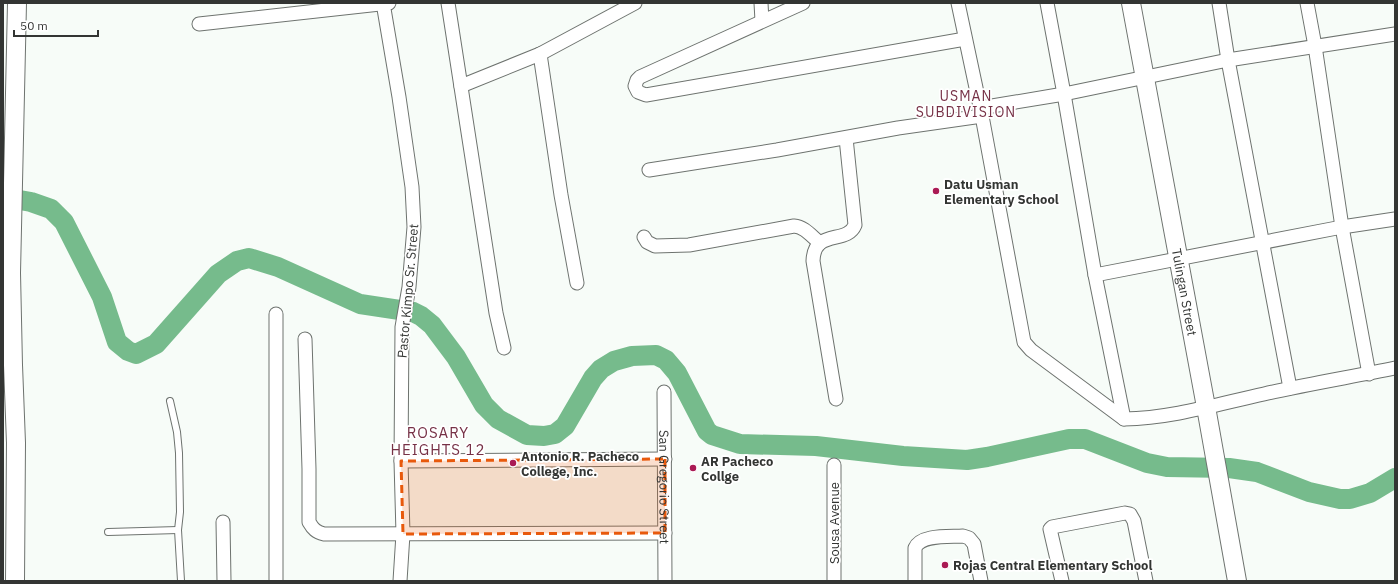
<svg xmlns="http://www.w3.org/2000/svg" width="1398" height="584" viewBox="0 0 1398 584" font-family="'IBM Plex Sans',sans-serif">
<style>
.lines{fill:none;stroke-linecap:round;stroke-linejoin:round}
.river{stroke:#76bb8c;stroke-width:20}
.lane-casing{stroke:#6e736f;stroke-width:8}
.street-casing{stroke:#6e736f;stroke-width:15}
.secondary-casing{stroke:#6e736f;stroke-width:20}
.lane{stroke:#fff;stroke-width:6}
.street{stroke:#fff;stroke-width:13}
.secondary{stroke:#fff;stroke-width:18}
.marked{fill:#e8590c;fill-opacity:0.2;stroke:#e8590c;stroke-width:3;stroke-dasharray:8 5;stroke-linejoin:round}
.poi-dot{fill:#aa1a54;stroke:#fff;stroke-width:1.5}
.labels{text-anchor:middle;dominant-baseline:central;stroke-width:3.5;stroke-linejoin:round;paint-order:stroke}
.poi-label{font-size:13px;font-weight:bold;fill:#333533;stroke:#fff;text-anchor:start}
.street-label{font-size:13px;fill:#333533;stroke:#fff}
.neighbourhood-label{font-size:14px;letter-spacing:1px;fill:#763146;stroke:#fff}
.quarter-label{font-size:15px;letter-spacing:1px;fill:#763146;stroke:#fff}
</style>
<rect width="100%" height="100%" fill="#f7fcf8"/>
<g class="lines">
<path class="river" d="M3,197L31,202L51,209L64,222L102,297L117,342L128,351L136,354L156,344L218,274L237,261L249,258L278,267L360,304L413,312L421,316L432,325L456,357L484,405L498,419L527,435L544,436L555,434L565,426L593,378L601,369L614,361L632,356L656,355L666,360L677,373L707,431L712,435L740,444L816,446L903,456L967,460L987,457L1069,439H1085L1147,463L1167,467L1229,468L1257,472L1309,492L1340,499H1350L1370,493L1395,478"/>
<defs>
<g id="lane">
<path d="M170,401L177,432L179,453L180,512L178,530L181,581"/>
<path d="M108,532L178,530"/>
</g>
<g id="street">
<path d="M383,3L399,97L412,187L414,227L409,287L402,327L401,461L403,534L400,581"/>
<path d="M448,3L496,313L504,348"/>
<path d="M761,3L762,21"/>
<path d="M803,3L640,77L637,80L635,86L638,92L646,95L965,39"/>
<path d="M958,3L982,116L1024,342L1031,350L1124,419C1172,418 1218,404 1264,394C1307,384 1351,377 1395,368"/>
<path d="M1047,3L1064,94L1095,275L1124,419"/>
<path d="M1219,3L1228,60L1290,388"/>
<path d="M1307,3L1315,46L1342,227L1369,374"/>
<path d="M199,24L389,3"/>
<path d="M540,54L561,195L577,283"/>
<path d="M461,86L540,54L635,3"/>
<path d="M980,108L1064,94L1228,60L1395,34"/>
<path d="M649,170L777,150L898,128L982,116"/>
<path d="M644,237L647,242L655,246L689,245L794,226C805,227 811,236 820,243"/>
<path d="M1095,275L1342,227L1395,219"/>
<path d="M276,314V581"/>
<path d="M305,339L309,469V522C313,529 316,532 324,534L665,533"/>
<path id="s1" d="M664,392L665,581"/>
<path d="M836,399L813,261C814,228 847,245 855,225L846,138"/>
<path d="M401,461L665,459"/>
<path d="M834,465V581"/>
<path d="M223,522L224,581"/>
<path d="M915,581V548C921,534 950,537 963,536L969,538L974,544L981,581"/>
<path d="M1062,581L1050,529L1052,527L1125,513L1130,514L1134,521L1146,581"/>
</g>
<g id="secondary">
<path id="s2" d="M1131,3L1206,407L1237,581"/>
<path d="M15,581L16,443L13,365L11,273L17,3"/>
</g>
</defs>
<use href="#lane" class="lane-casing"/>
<use href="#street" class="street-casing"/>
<use href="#secondary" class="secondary-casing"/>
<use href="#lane" class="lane"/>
<use href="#street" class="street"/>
<use href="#secondary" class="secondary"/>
</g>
<path class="marked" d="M665,459V533L403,534L401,461Z"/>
<g class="poi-dot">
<circle cx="936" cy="191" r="4"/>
<circle cx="513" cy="463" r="4"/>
<circle cx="693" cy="468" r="4"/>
<circle cx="945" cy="565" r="4"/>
</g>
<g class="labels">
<g class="poi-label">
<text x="944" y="184">Datu Usman<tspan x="944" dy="15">Elementary School</tspan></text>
<text x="521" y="456">Antonio R. Pacheco<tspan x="521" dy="15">College, Inc.</tspan></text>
<text x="701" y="461">AR Pacheco<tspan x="701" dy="15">Collge</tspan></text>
<text x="953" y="565">Rojas Central Elementary School</text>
</g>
<g class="street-label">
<text transform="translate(408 291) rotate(-85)">Pastor Kimpo Sr. Street</text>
<text stroke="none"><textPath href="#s2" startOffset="294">Tulingan Street</textPath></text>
<text stroke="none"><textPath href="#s1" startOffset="95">San Gregorio Street</textPath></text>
<text transform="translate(834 523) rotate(-90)">Sousa Avenue</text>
</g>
<g class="neighbourhood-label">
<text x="966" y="96">USMAN<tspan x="966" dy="16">SUBDIVISION</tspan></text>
</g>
<g class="quarter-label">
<text x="438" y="432">ROSARY<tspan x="438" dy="17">HEIGHTS 12</tspan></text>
</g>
</g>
<rect width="1398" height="584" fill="none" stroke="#333533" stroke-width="8"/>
<path d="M14 30v6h84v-6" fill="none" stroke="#333533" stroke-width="2"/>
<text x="20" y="30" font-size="12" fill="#333533" stroke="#ffffff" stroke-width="3" paint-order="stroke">50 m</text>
</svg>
